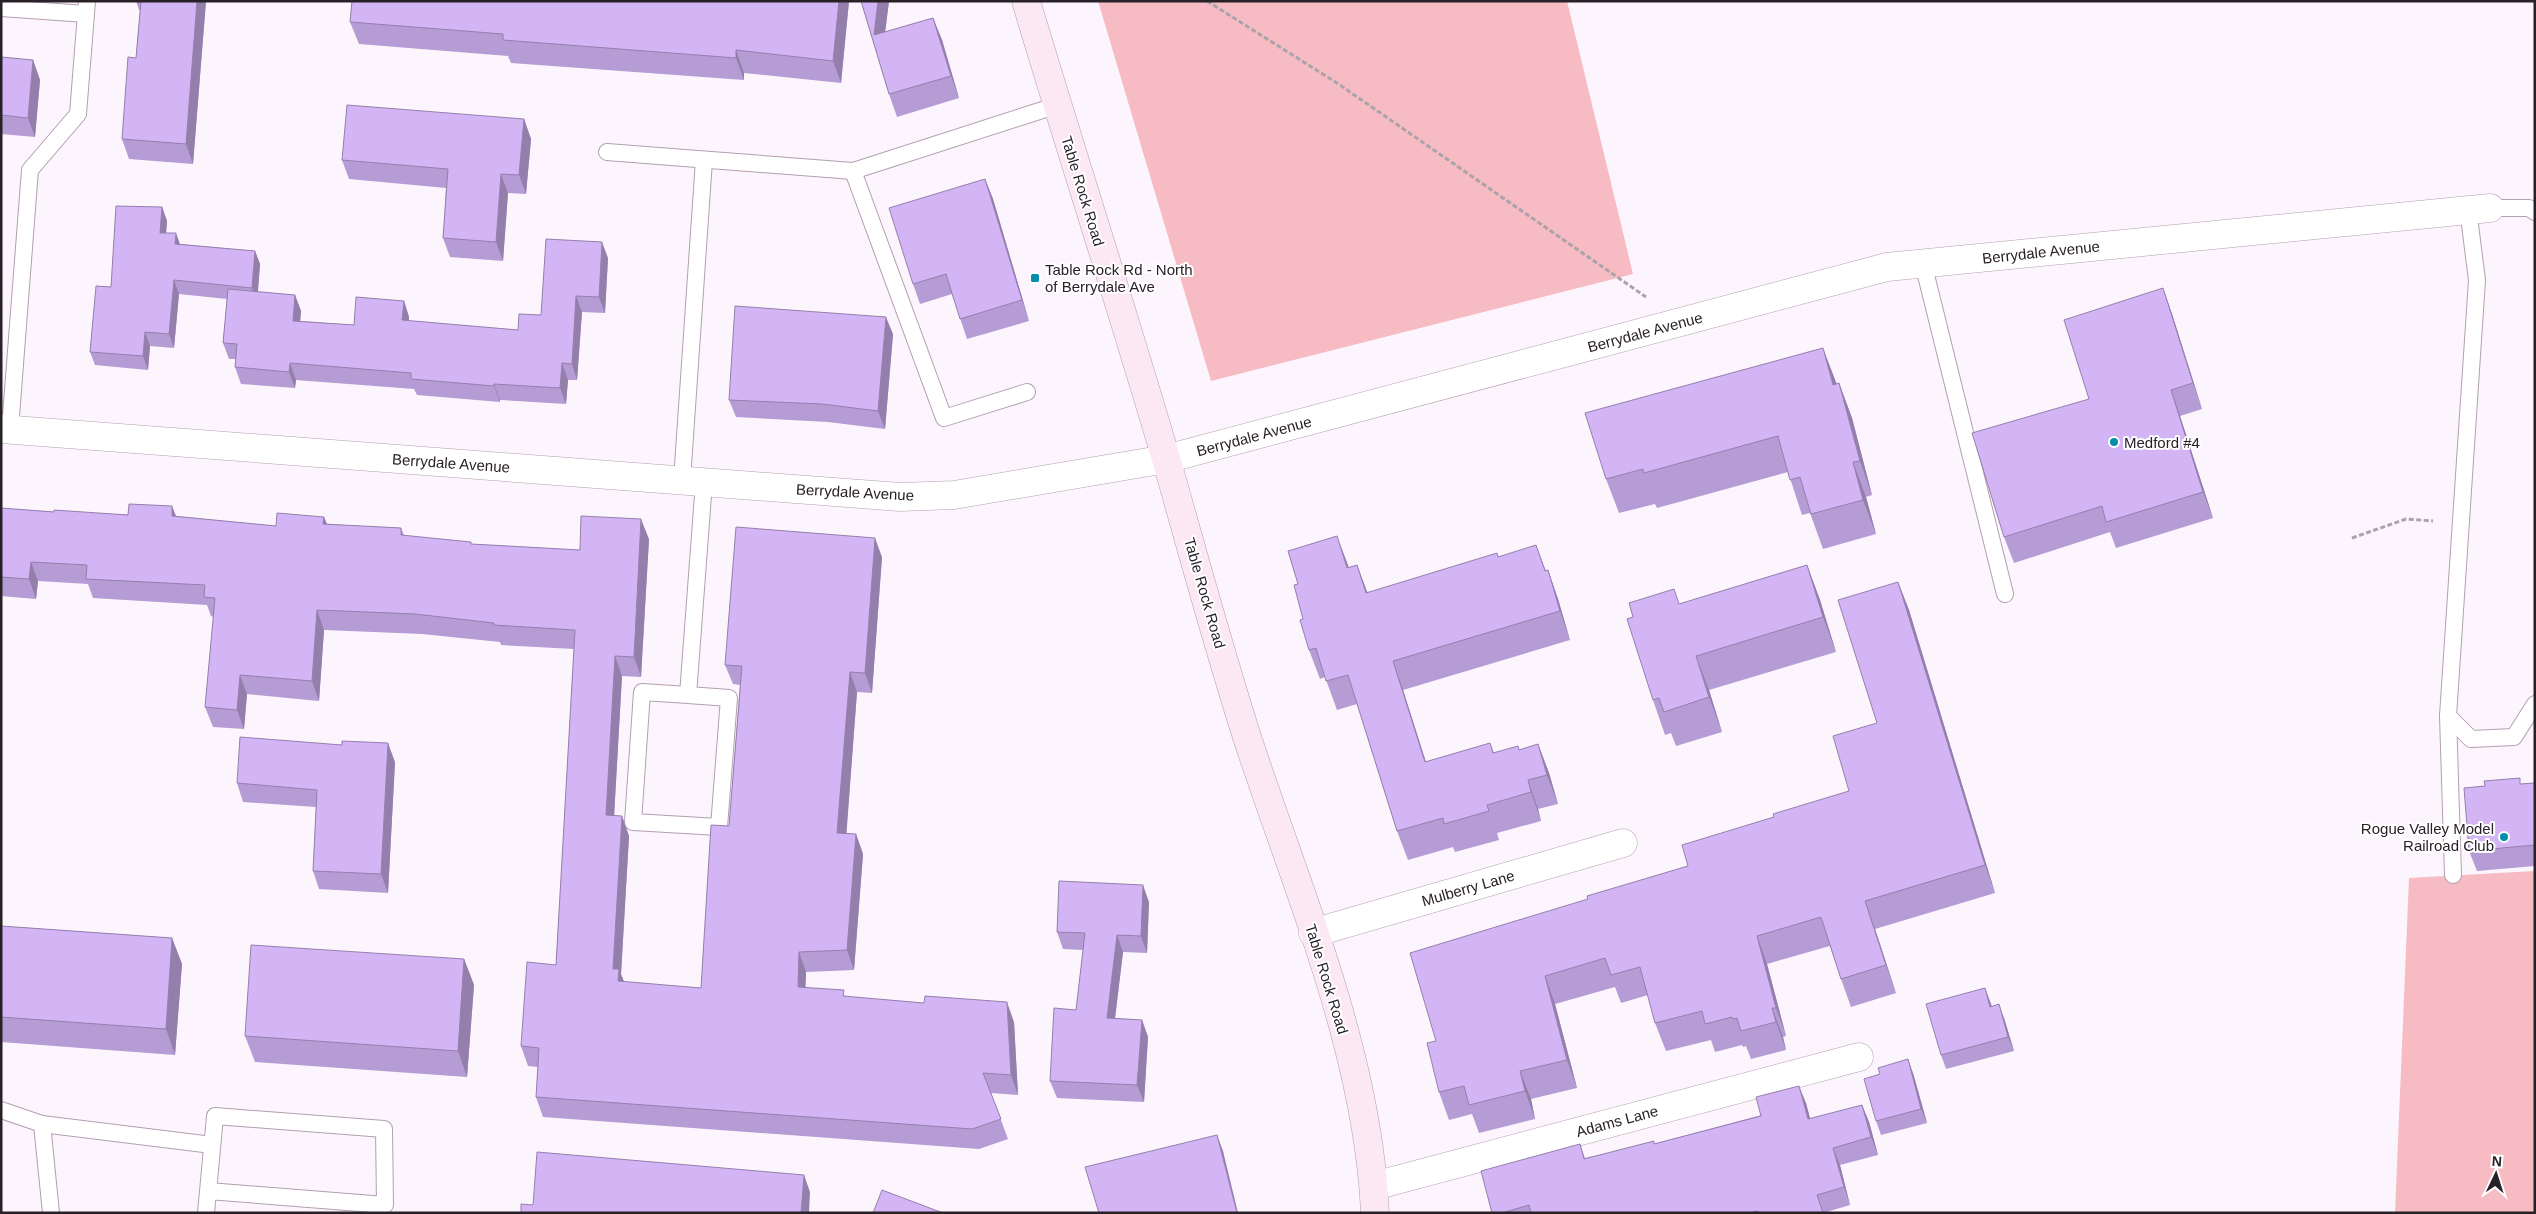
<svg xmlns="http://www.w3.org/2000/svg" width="2536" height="1214" viewBox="0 0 2536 1214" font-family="Arial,sans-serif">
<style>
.green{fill:#f7bbc3}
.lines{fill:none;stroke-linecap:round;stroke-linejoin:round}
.service-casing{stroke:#b29fb1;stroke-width:18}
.minor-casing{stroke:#b29fb1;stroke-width:29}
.secondary-casing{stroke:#b29fb1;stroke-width:29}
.path{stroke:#aba3aa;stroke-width:3;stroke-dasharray:5 2.5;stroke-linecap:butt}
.service{stroke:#fff;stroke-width:16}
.minor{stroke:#fff;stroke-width:28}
.secondary{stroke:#fce8f2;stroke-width:28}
.wall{fill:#b59cd4}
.shaded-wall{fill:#947fac}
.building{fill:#d3b5f6;stroke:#947fac}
.poi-dot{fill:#038fac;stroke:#fff;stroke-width:2}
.labels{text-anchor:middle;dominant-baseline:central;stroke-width:4;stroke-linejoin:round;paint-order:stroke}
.street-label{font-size:15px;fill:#292128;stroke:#fff}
.poi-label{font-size:15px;fill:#292128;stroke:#fff;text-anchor:start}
</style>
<rect width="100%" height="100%" fill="#fdf5fd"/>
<g class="green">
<path d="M1098,1H1567L1633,274L1211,381Z"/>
<path d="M2535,871V1213H2395L2409,878Z"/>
</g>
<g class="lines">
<defs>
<g id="service">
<path d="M1,8L86,14"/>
<path d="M607,152L853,171L1058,105"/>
<path d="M853,171L944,418L1027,392"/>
<path d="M2490,208H2529L2535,212"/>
<path d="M2468,209L2477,280L2448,716L2471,739L2514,737L2535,704"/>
<path d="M1923,263L2005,594"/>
<path d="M10,429L30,170L78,114L87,1"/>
<path d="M682,480L704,160"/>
<path d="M688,695L642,692L633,822L719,827L729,698L688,695L704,482"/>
<path d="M2448,716L2453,875"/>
<path d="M1,1110L42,1124"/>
<path d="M51,1213L42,1124L212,1145"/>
<path d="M206,1213L215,1116L384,1129L385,1205L208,1191"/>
</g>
<g id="minor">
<path d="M1,429L900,497L954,495L1166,459L1887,267L2490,208"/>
<path d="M1313,933L1623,843"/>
<path d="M1374,1186L1859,1057"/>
</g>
<path id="secondary" d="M1026,1C1072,155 1122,308 1167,462C1193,554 1218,646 1247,737C1297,890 1368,1051 1375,1213"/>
</defs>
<use href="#service" class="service-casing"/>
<use href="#minor" class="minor-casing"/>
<use href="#secondary" class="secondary-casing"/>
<g class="path">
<path d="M1207,1L1340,85L1646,297"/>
<path d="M2352,538L2406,519L2433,521"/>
</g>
<use href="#service" class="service"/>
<use href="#minor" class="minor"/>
<use href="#secondary" class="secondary"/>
</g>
<g class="wall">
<path d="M136,1H206L193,164L129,159L122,139L136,58L140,10H139Z"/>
<path d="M352,1H849L841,83L744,73V80L511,63L508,56L359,44L350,22Z"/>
<path d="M861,1H889L885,32L933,18L942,40L959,98L897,117L889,94Z"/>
<path d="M1,57L33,60L40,80L35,137L1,134Z"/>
<path d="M524,119L531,139L526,194L508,193L503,261L450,257L443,238L446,188L349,179L342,160Z"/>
<path d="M985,179L993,199L1029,321L967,339L952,294L920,304L913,284Z"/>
<path d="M162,207L167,221L166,233L180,244L255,251L260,264L258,292L295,295L301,311L300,321L354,325L404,301L409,317V321L518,330L541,315L608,258L605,313L582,312L577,380H568L566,404L500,400V402L417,395L414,389L296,380L295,388L241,384L235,367V359H229L223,343L227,299L179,294L174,348L150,346L148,370L95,365L90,352L111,287Z"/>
<path d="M2163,288L2172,314L2202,409L2180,416L2213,518L2116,548L2110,532L2014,563L2004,537L2089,399Z"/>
<path d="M893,334L885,429L828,422L736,417L729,400Z"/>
<path d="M1839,383L1852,418L1872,495L1866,497L1876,534L1823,549L1810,513L1802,515L1788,472L1657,508L1655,504L1619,513L1606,479Z"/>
<path d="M1,508L54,512L176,516L276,526L324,517L327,524L401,528L404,535L472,544L580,550L649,539L641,677L622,676L614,816H622L629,836L621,974L624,982L701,988L729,826L740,685L733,684L725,665L882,557L872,693L857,692L846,834H856L863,854L854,970L806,972L805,987L846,996L1014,1022L1018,1095L991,1093L1008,1139L979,1149L543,1117L536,1097L538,1067L528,1066L521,1046L556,965L574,649L501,645L500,642L422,634L324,630L319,701L247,694L244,729L213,727L205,707L214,617L211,616L207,605L93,598L88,584L38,581L36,599L1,596Z"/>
<path d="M1498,557L1546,571L1548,570L1558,599L1570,640L1403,690L1426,762L1490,743L1494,753L1519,750L1538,744L1549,773L1558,804L1538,809L1541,821L1497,833L1499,840L1455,852L1453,847L1408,860L1397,831L1357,704L1337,710L1325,677L1320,679L1309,650L1298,584L1357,565L1367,593Z"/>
<path d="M1807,565L1820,600L1836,652L1709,690L1722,732L1676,746L1671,733L1665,735L1653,700L1680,604Z"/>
<path d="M1898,582L1909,610L1995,893L1875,929L1896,993L1851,1007L1841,979L1830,946L1767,964L1786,1036L1783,1037L1786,1050L1751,1059L1746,1046L1743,1047L1742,1045L1715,1052L1711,1040L1666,1051L1655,1023L1648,995L1621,1003L1615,987L1555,1004L1577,1088L1531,1099L1535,1119L1479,1133L1472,1114L1449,1120L1439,1092L1436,1041L1588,899L1688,866L1774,817L1849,791L1877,723Z"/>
<path d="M342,745L395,762L388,893L319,889L313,871L316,807L243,802L237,783Z"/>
<path d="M2535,783V866L2477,871L2469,851L2522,784Z"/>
<path d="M1149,902L1147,953L1123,952L1115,1018L1142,1020L1148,1037L1144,1102L1057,1098L1050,1081L1076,1010L1083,950L1063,949L1057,932Z"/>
<path d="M1,926L172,938L182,964L175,1055L1,1042Z"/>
<path d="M464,959L474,985L467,1077L255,1062L245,1036Z"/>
<path d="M1985,988L1992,1006L2004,1018L2014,1051L1946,1069L1941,1055Z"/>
<path d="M1913,1073L1927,1123L1881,1135L1876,1121Z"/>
<path d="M1806,1103L1810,1119L1862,1105L1869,1122L1878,1155L1840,1165L1850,1205L1823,1213H1492L1580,1144L1585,1158L1654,1144Z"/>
</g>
<g class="shaded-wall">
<path d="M197,1H206L193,164L186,144Z"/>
<path d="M839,1H849L841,83L833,61Z"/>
<path d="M878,1H889L882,58L874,35Z"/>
<path d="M933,18L942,40L959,98L951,76Z"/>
<path d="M736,50L744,73V80L736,58Z"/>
<path d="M33,60L40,80L35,137L28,118Z"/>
<path d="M524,119L531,139L526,194L519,175Z"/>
<path d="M501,174L508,193L503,261L496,242Z"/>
<path d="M985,179L993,199L1029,321L1022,300Z"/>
<path d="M162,207L167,221L165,247L160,233Z"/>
<path d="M176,233L181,247L175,244Z"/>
<path d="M602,242L608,258L605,313L599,297Z"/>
<path d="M255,251L260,264L257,302L252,288Z"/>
<path d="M174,280L179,294L174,348L169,334Z"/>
<path d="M2163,288L2172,314L2202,409L2193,383Z"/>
<path d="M295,295L301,311L299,337L293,321Z"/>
<path d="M576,296L582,312L577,380L572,364Z"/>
<path d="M404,301L409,317L408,337L402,320Z"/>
<path d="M886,317L893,334L885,429L878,411Z"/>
<path d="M145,332L150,346L148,370L143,356Z"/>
<path d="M1823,348L1836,382L1845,420L1833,385Z"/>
<path d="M290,363L296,380L295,388L289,372Z"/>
<path d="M562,363L568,380L566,404L560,388Z"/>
<path d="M1839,383L1852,418L1872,495L1860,461Z"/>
<path d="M494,384L500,400V402L494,386Z"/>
<path d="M2171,390L2180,416L2213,518L2203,492Z"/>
<path d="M1853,462L1866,497L1876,534L1863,500Z"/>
<path d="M172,506L180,526L172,516Z"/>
<path d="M324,517L331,536L323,524Z"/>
<path d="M641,519L649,539L641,677L634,657Z"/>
<path d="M1337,536L1348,565L1357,597L1347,568Z"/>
<path d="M875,538L882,557L872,693L865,673Z"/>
<path d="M1536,545L1547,574L1545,571Z"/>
<path d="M31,562L38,581L36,599L29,579Z"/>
<path d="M1357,565L1368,594L1366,593Z"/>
<path d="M1807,565L1820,600L1836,652L1823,617Z"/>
<path d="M1548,570L1558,599L1570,640L1560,611Z"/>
<path d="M1898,582L1909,610L1995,893L1985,865Z"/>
<path d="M317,610L324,630L319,701L312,681Z"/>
<path d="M615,656L622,676L613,835L606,815Z"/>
<path d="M1696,656L1709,690L1722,732L1709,697Z"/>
<path d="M1393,661L1403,690L1435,791L1425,762Z"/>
<path d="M850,672L857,692L845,853L837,833Z"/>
<path d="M240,675L247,694L244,729L237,710Z"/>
<path d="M388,743L395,762L388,893L381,874Z"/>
<path d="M1538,744L1549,773L1558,804L1547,775Z"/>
<path d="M1528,780L1538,809L1541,821L1531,792Z"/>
<path d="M622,816L629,836L621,974L627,989L620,987L613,969Z"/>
<path d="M856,834L863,854L854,970L847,950Z"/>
<path d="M1143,885L1149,902L1147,953L1141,936Z"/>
<path d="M1865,901L1875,929L1896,993L1886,965Z"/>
<path d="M1117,935L1123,952L1113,1035L1107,1018Z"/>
<path d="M1757,936L1767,964L1786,1036L1776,1008Z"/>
<path d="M172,938L182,964L175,1055L166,1029Z"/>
<path d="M799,952L806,972L805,1007L798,987Z"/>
<path d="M464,959L474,985L467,1077L458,1051Z"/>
<path d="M1545,976L1555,1004L1577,1088L1567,1060Z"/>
<path d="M1985,988L1990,1002L1996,1020L1990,1007Z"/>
<path d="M1007,1002L1014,1022L1018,1095L1011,1075Z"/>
<path d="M1999,1004L2004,1018L2014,1051L2008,1037Z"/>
<path d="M1772,1008L1783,1037L1786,1050L1776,1022Z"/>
<path d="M1142,1020L1148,1037L1144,1102L1137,1085Z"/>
<path d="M1908,1059L1913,1073L1927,1123L1921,1109Z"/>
<path d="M1520,1071L1531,1099L1535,1119L1525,1091Z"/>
<path d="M1799,1086L1806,1103L1815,1137L1808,1119Z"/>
<path d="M1862,1105L1869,1122L1878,1155L1871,1137Z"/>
<path d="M1217,1135L1223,1151L1238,1213H1237Z"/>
<path d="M1833,1148L1840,1165L1850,1205L1844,1187Z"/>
<path d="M804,1175L810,1192L809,1213H801Z"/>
</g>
<g class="building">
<path d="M141,1H197L186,144L122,139L128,57L136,58Z"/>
<path d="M352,1H839L833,61L736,50V58L503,40V34L350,22Z"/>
<path d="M861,1H878L874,35L933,18L951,76L889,94Z"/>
<path d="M1,57L33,60L28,118L1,115Z"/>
<path d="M347,105L524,119L519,175L501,174L496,242L443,238L448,169L342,160Z"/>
<path d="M985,179L1022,300L960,319L946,274L913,284L889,208Z"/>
<path d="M116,206L162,207L160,233H176L175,244L255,251L252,288L174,280L169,334L145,332L143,356L90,352L96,286L111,287Z"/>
<path d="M546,239L602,242L599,297L576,296L572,364L562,363L560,388L494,384V386L411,379V373L290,363L289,372L235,367L237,344L223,343L228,289L295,295L293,321L354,325L356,297L404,301L402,320L518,330L519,314L541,315Z"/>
<path d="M2163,288L2193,383L2171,390L2203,492L2106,522L2102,506L2004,537L1972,433L2089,399L2064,320Z"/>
<path d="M735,306L886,317L878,411L822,404L729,400Z"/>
<path d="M1823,348L1833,385L1839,383L1860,461L1853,462L1863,500L1811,514L1800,477L1790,480L1778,436L1644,473L1643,469L1606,479L1585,413Z"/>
<path d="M129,504L172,506V516L276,526L277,513L324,517L323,524L401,528V535L471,542V544L580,550L581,516L641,519L634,657L615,656L606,815L622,816L613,969H619L618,981L701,988L711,825L729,826L742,666L725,665L736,527L875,538L865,673L850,672L837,833L856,834L847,950L799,952L798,987L844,990L843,996L924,1003L925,996L1007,1002L1011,1075L983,1073L1001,1119L972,1129L536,1097L539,1048L521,1046L527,962L556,965L575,630L494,625V623L415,614L317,610L312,681L240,675L237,710L205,707L215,598L204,597L205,585L86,579L87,565L31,562L29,579L1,577V508L54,512V510L128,515Z"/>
<path d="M1337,536L1347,568L1357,565L1366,593L1497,553L1498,557L1536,545L1545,571L1548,570L1560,611L1393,661L1425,762L1490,743L1493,753L1518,746L1519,750L1538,744L1547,775L1528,780L1531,792L1487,805L1489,811L1444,824L1443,818L1397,831L1348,675L1326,681L1316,648L1309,650L1300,620L1303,619L1294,585L1298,584L1288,551Z"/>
<path d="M1807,565L1823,617L1696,656L1709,697L1664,712L1659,698L1653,700L1627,619L1633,617L1629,603L1674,589L1679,604Z"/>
<path d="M1898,582L1985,865L1865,901L1886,965L1841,979L1821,917L1757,936L1776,1008H1772L1776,1022L1741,1031L1737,1018L1733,1019L1732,1017L1705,1024L1702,1011L1655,1023L1640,967L1611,975L1605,958L1545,976L1567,1060L1520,1071L1525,1091L1469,1105L1464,1086L1439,1092L1427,1043L1436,1041L1410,953L1588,899L1587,896L1688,866L1682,845L1774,817L1773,814L1849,791L1833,736L1877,723L1838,600Z"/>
<path d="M240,737L342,745V741L388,743L381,874L313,871L317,790L237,783Z"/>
<path d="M2520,778V784L2535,783V845L2469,851L2464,788L2485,786L2484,781Z"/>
<path d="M1059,881L1143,885L1141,936L1117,935L1107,1018L1142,1020L1137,1085L1050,1081L1054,1008L1076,1010L1085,933L1057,932Z"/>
<path d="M1,926L172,938L166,1029L1,1017Z"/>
<path d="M251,945L464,959L458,1051L245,1036Z"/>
<path d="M1985,988L1990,1007L1999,1004L2008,1037L1941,1055L1926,1004Z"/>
<path d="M1908,1059L1921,1109L1876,1121L1864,1079L1880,1074L1878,1068Z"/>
<path d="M1799,1086L1808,1119L1862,1105L1871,1137L1833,1148L1844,1187L1817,1195L1823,1213H1758L1757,1211L1750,1213H1531L1529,1205L1502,1213H1492L1481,1171L1580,1144L1584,1159L1654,1141V1144L1761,1116L1756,1097Z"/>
<path d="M1217,1135L1237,1213H1099L1085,1167Z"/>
<path d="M537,1152L804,1175L801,1213H521V1204L533,1205Z"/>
<path d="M882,1190L943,1213H873Z"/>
</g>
<g class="poi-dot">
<rect x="1030" y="273" width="10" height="10" rx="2.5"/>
<circle cx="2114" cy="442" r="5"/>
<circle cx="2504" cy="837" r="5"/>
</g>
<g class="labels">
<g class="street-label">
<text transform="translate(1083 191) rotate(73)">Table Rock Road</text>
<text transform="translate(2041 252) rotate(-6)">Berrydale Avenue</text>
<text transform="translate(1645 332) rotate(-15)">Berrydale Avenue</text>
<text transform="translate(1254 436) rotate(-15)">Berrydale Avenue</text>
<text transform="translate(451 463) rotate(4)">Berrydale Avenue</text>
<text transform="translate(855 492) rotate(3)">Berrydale Avenue</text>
<text transform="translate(1205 593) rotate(74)">Table Rock Road</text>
<text transform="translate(1468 888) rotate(-16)">Mulberry Lane</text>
<text transform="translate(1327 979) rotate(73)">Table Rock Road</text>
<text transform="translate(1617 1121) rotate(-15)">Adams Lane</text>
</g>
<g class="poi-label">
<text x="1045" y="269">Table Rock Rd - North<tspan x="1045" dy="17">of Berrydale Ave</tspan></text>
<text x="2124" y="442">Medford #4</text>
<text x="2494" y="828" text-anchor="end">Rogue Valley Model<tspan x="2494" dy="17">Railroad Club</tspan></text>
</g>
</g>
<rect width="2536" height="1214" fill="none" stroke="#292128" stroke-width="5"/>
<g transform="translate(2496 1174) rotate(4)" stroke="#ffffff" stroke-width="4" paint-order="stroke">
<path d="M0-4L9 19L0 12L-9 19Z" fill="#292128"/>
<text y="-8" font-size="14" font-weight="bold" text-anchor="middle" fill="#292128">N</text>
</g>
</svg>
